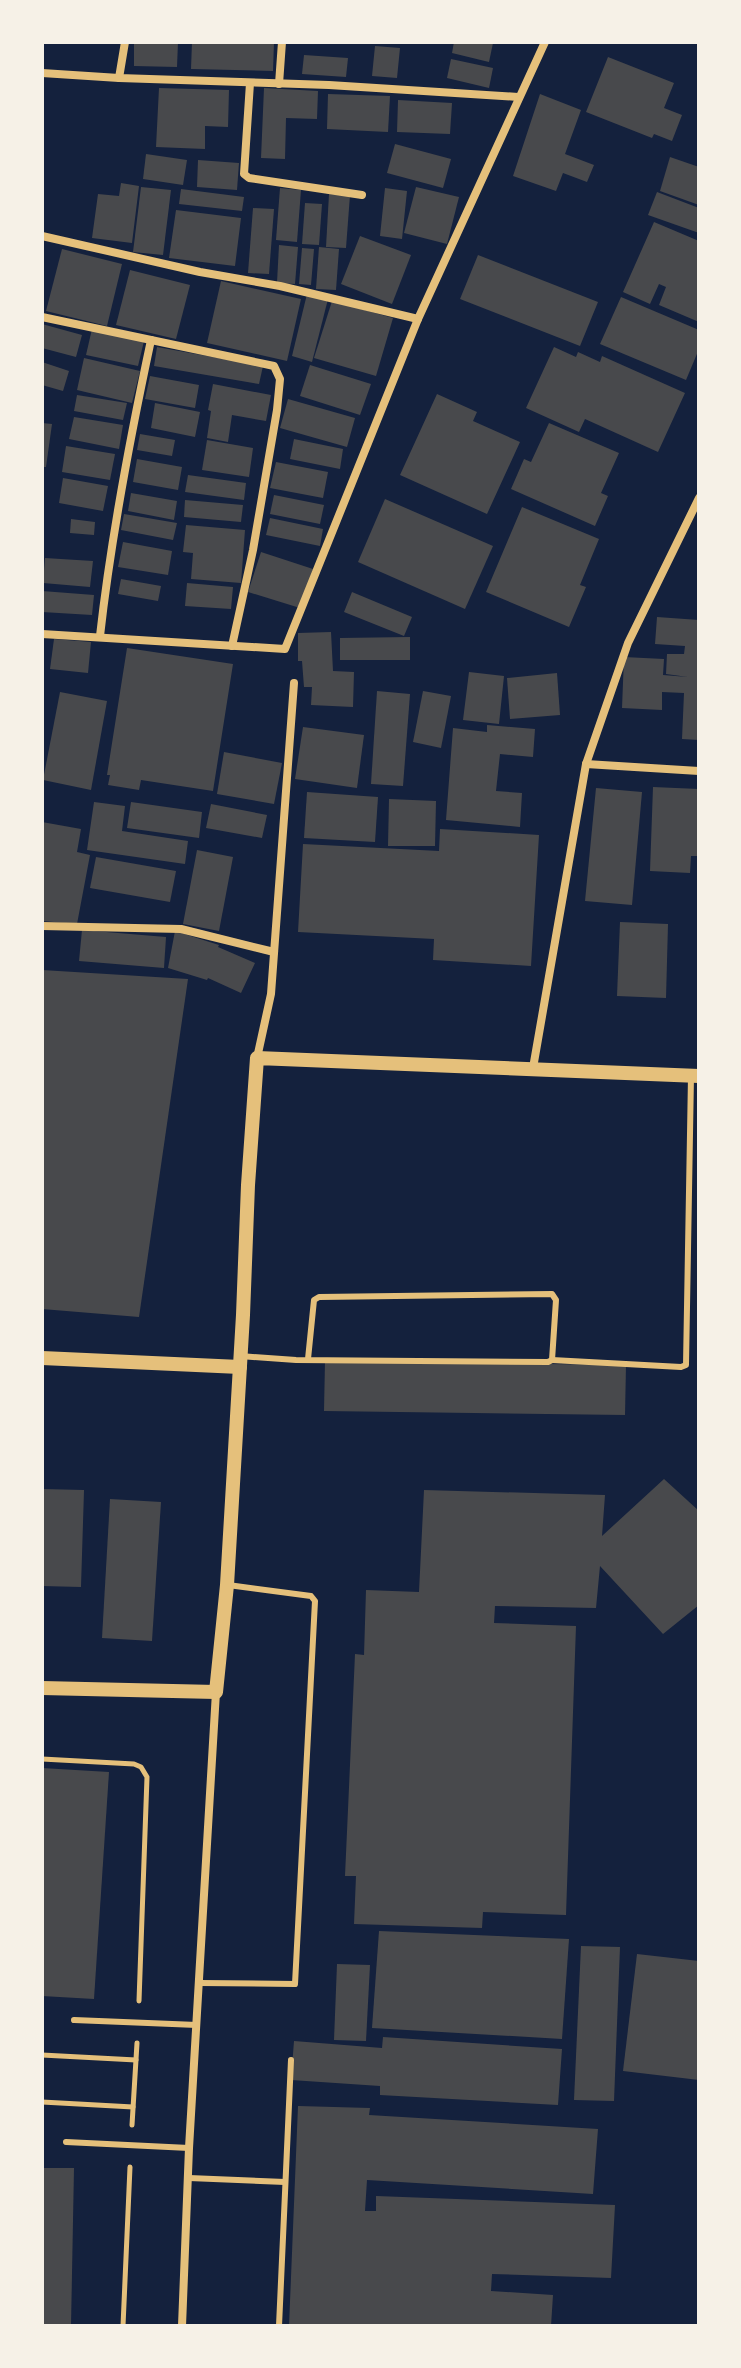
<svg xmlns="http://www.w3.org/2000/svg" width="741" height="2368" viewBox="0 0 741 2368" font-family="Roboto,sans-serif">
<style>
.building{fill:#48494c}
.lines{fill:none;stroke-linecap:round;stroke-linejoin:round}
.path{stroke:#e5c07b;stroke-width:5}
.service{stroke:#e5c07b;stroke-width:6}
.minor{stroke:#e5c07b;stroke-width:8}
.tertiary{stroke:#e5c07b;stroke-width:14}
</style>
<rect width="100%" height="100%" fill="#14213d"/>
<g class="building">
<path d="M134,42H178L177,67L134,66Z"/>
<path d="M192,42H274L273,71L191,69Z"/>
<path d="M454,42L493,43L489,62L452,53Z"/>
<path d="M375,46L400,48L397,78L372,76Z"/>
<path d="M304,55L348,58L346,77L302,74Z"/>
<path d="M608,57L674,83L664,108L682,115L672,141L654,134L652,138L586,112Z"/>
<path d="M451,59L493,68L489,88L447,78Z"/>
<path d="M159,88L229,90L228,127L205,126V149L156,147Z"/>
<path d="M264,88L318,91L317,119L286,118L285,159L261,158Z"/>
<path d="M328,94L390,96L388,132L327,129Z"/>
<path d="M540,94L581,110L565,154L594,165L587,182L563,173L556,191L513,176Z"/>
<path d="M398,100L452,103L450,134L397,132Z"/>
<path d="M395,144L451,159L443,188L387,173Z"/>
<path d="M146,154L187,160L183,185L143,179Z"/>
<path d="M670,157L699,167V205L660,191Z"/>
<path d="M198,160L239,163L237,190L197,187Z"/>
<path d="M121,183L139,186L132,243L92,238L98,194L119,196Z"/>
<path d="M141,187L171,190L163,255L133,252Z"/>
<path d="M416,187L459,197L447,244L404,233Z"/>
<path d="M280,188L301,190L297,242L276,240Z"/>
<path d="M385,188L407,191L402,239L380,236Z"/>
<path d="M181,189L244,197L242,211L179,204Z"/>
<path d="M657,192L699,208V233L648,215Z"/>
<path d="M329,194L350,195L346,248L326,247Z"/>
<path d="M305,203L322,204L319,245L302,244Z"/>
<path d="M253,208L274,209L269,274L248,273Z"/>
<path d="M176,210L241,218L235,266L169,258Z"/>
<path d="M654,222L699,241V322L659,305L666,287L659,284L650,304L623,292Z"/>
<path d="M360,236L411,255L392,304L341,284Z"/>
<path d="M279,245L298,247L295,284L277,283Z"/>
<path d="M319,247L339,249L336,290L316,289Z"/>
<path d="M302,248L314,249L311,285L299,284Z"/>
<path d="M62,249L122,264L107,326L46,311Z"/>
<path d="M478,255L598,302L580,346L460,299Z"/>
<path d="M130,270L190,285L176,339L116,325Z"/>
<path d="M221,281L301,299L287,361L207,343Z"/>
<path d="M307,294L328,299L312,362L292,356Z"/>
<path d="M621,297L699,330V349L686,380L600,344Z"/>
<path d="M332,301L393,318L376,376L314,358Z"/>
<path d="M42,324L82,335L76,357L42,348Z"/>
<path d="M92,329L144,341L138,366L86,355Z"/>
<path d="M157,347L263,366L259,384L154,366Z"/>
<path d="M554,347L576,357L578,352L600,362L602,356L685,393L658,452L585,419L579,432L526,408Z"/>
<path d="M84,358L140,371L132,403L77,390Z"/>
<path d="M42,362L69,371L63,391L42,385Z"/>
<path d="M310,365L371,384L360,415L300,396Z"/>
<path d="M150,376L199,385L195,408L145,399Z"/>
<path d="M213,384L271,395L266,421L232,415L228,442L207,438L211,411L208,410Z"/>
<path d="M437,394L477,412L473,421L520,442L487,514L400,475Z"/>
<path d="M77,395L127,403L123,420L74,411Z"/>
<path d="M288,399L355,418L347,447L280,428Z"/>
<path d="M155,403L200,412L195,437L151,428Z"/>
<path d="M74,417L123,425L119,449L69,439Z"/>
<path d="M42,423L52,424L46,467H42Z"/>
<path d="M549,423L619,453L601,493L608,496L595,526L511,489L524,459L531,462Z"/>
<path d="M140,434L175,440L172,456L137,450Z"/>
<path d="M294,439L343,449L340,469L290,459Z"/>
<path d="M207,440L253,448L249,477L202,470Z"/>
<path d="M66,446L115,454L110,480L62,472Z"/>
<path d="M137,459L182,467L178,490L133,482Z"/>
<path d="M276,462L328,472L323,498L270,488Z"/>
<path d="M188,475L246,483L244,500L185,492Z"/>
<path d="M63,478L108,486L103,511L59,503Z"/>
<path d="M131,493L177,501L174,520L128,511Z"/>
<path d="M274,495L324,505L320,524L270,514Z"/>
<path d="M385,499L493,546L465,609L358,562Z"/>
<path d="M185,500L243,505L241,522L184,517Z"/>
<path d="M522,507L599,539L580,585L586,587L569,627L486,592Z"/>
<path d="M124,514L177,523L173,540L121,530Z"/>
<path d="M270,518L323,529L320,546L266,535Z"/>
<path d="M71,519L95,522L94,535L70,533Z"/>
<path d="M186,525L245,530L241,583L191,579L193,553L183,552Z"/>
<path d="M123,542L172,551L168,575L118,567Z"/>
<path d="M261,552L313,569L300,608L248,592Z"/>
<path d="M45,558L93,561L90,587L43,583Z"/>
<path d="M121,579L161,586L158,601L118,594Z"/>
<path d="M187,583L233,587L231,609L185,606Z"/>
<path d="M42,591L94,595L92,615L42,612Z"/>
<path d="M352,592L412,617L404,636L344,612Z"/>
<path d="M657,617L699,620V740L682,739L684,693L662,692V710L622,708L624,657L664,659L663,675L688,677L666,674L667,654H684L685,646L655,644Z"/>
<path d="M331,632L333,671L354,672L353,707L311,705L312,687H304L302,661H298V633Z"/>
<path d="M410,637V660H340V638Z"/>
<path d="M54,639L91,642L88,673L50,669Z"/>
<path d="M127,648L233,664L213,791L141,780L139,790L108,785L110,775H107Z"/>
<path d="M469,672L504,676L499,724L463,720Z"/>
<path d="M557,673L560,715L510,719L507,678Z"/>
<path d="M377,691L410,694L403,786L371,784Z"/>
<path d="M423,691L451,696L441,748L413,742Z"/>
<path d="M60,692L107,701L91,790L43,780Z"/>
<path d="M487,725L535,729L533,757L500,754L496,791L522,793L520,827L446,820L453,728L487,732Z"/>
<path d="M303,727L364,735L357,788L295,779Z"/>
<path d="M224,752L282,763L274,804L217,794Z"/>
<path d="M653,787L699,789V856H691L690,873L650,871Z"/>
<path d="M596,788L642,792L632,905L585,901Z"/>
<path d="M307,792L378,797L375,842L304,838Z"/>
<path d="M389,799L436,801L435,846H388Z"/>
<path d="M94,802L125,806L122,831L188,841L185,864L87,850Z"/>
<path d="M131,802L202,812L199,838L127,828Z"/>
<path d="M211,804L267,815L262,838L206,828Z"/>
<path d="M42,822L81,829L77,852L90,855L77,924L42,921Z"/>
<path d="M440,829L539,835L531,966L433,960L434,939L298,932L303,844L439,851Z"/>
<path d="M197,850L233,857L219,931L183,924Z"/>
<path d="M96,857L176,871L170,902L90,888Z"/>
<path d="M620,922L668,924L666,998L617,996Z"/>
<path d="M82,930L166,937L164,968L79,961Z"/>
<path d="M175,931L219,945L218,947L255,963L241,993L208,978L207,980L168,968Z"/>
<path d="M42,970L188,979L139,1317L42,1309Z"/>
<path d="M325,1361L626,1365L625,1415L324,1411Z"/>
<path d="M664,1479L699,1511V1605L663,1634L600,1566L596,1608L495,1606L494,1623L576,1626L566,1915L483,1912L482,1928L354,1924L356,1876H345L355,1654L364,1655L366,1590L419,1592L424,1490L605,1495L602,1536Z"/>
<path d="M42,1489L84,1490L81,1587L42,1586Z"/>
<path d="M110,1499L161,1502L152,1641L102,1638Z"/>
<path d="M42,1768L109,1772L94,1999L42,1996Z"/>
<path d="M379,1931L569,1939L562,2039L372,2028Z"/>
<path d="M581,1946L620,1947L614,2101L574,2100Z"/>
<path d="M637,1954L699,1961V2080L623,2071Z"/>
<path d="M337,1964L370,1965L366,2041L334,2040Z"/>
<path d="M383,2037L562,2049L558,2105L380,2095V2086L291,2080L294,2041L382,2048Z"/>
<path d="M298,2106L370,2108L369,2115L598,2129L593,2194L367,2180L365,2211H376V2196L615,2205L611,2278L492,2274L491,2291L553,2295L551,2326H289Z"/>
<path d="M42,2168H74L71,2326H42Z"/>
</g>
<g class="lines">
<g class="path">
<path d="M42,1759L134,1764L141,1767L147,1777L139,2001"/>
<path d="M42,2055L136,2060"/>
<path d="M42,2102L133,2107"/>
<path d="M132,2125L137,2043"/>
<path d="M123,2326L130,2167"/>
</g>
<g class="service">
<path d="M240,1356L296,1360L548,1362L552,1360L556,1300L552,1294L319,1297L314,1300L308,1359"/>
<path d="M552,1360L681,1367L686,1365L691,1076"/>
<path d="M200,1983L295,1984L315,1601L311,1596L228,1585"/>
<path d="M74,2020L197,2025"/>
<path d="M66,2142L189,2148"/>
<path d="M189,2178L285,2182"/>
<path d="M279,2326L291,2060"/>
</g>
<g class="minor">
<path d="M42,73L119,78L329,85L518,97"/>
<path d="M119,78L125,42"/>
<path d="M250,83L244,174L249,178L362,195"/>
<path d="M279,84L282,42"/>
<path d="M42,236L200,272L280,286L418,319"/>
<path d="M42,317L274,366L280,379L277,410L253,550L232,646"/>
<path d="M42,634L285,649L418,319L545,42"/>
<path d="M100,636C111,537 130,438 151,340"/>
<path d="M586,764L699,771"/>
<path d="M42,926L181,929L274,952"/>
<path d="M257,1058L271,994L294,683"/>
<path d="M533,1068L586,764L628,643L699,498"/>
<path d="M182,2326L189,2148L216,1692"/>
</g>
<g class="tertiary">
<path d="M42,1358L240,1367"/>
<path d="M42,1688L216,1692L227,1585L243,1315L248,1185L257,1058L699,1076"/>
</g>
</g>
<rect width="741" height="2368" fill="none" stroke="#f6f1e7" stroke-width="88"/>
</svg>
